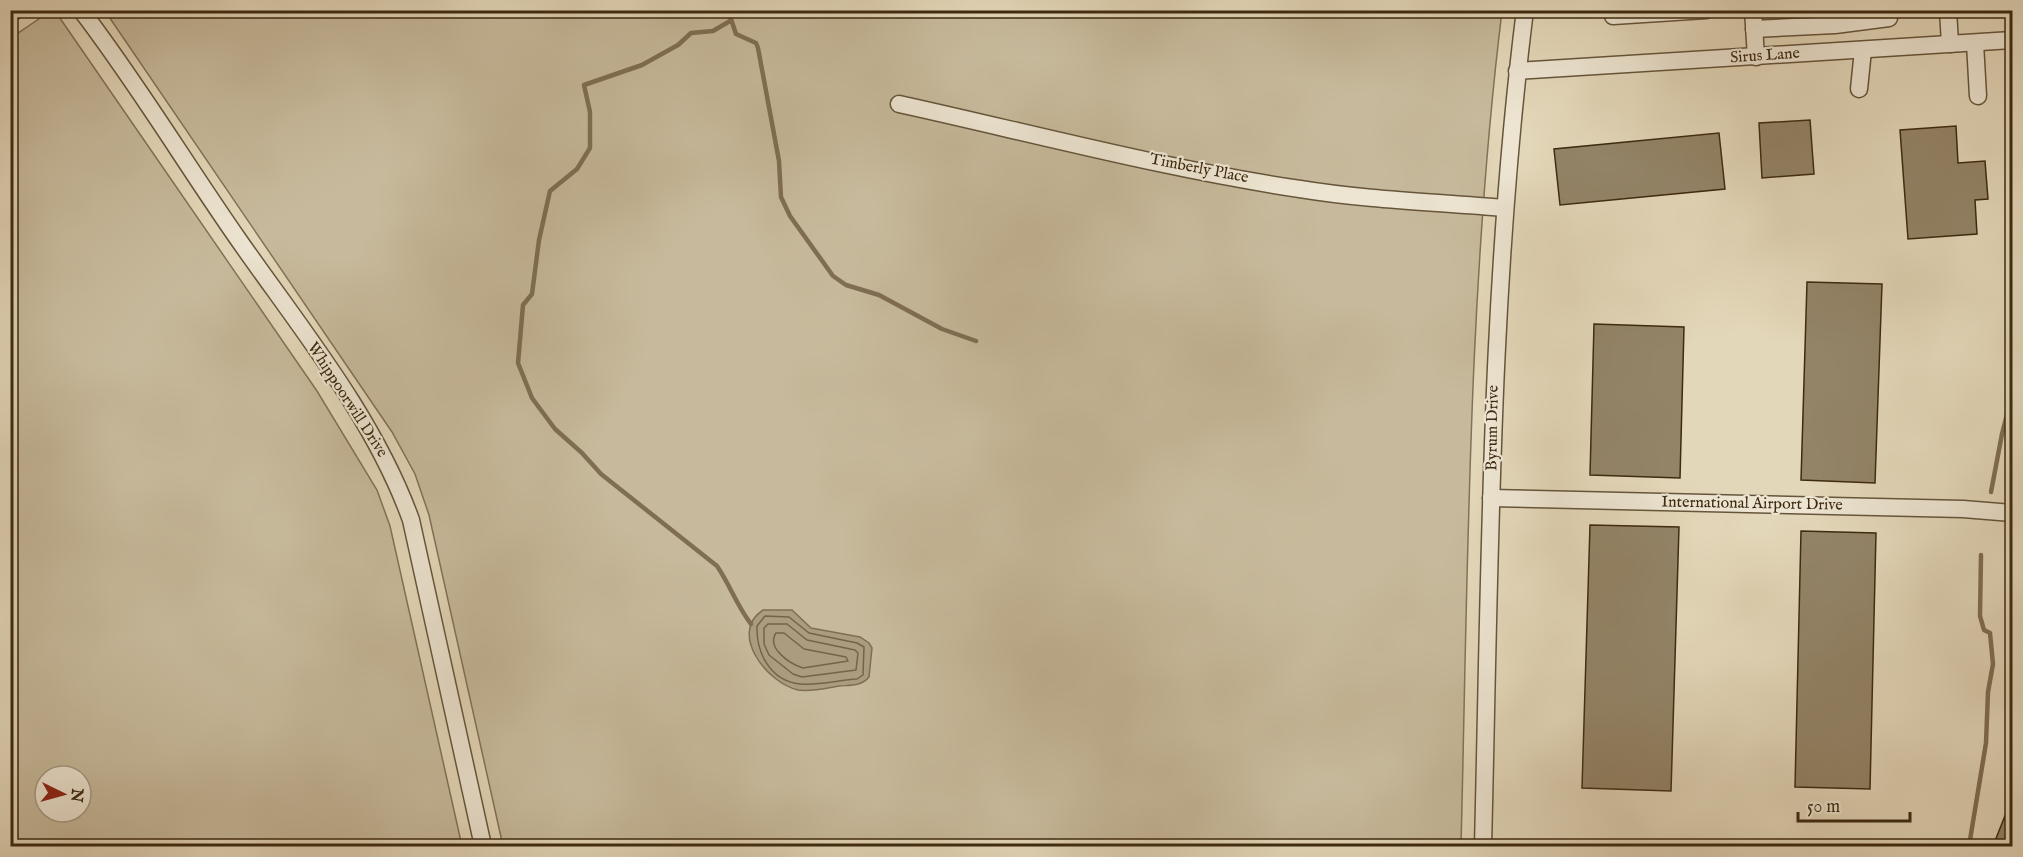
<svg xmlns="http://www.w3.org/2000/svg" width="2023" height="857" viewBox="0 0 2023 857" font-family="'IM FELL English',serif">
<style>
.green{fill:#c7ba9c;stroke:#827256;stroke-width:1.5;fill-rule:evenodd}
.water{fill:#ab9c80;stroke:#7f6e54;stroke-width:1.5}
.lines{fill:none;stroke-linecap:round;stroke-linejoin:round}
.shore{stroke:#746348;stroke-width:1.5}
.stream{stroke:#7f6e54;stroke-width:4.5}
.building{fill:#938468;stroke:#3d2a11;stroke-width:1.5}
.minor-casing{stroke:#66553b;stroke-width:19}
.minor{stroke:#ede5d2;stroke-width:16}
.labels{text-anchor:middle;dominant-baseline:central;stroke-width:4.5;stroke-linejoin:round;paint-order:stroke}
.street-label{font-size:16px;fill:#3d2a11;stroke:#ede5d2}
</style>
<rect width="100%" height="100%" fill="#e3d7b9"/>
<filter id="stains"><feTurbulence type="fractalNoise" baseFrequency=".00333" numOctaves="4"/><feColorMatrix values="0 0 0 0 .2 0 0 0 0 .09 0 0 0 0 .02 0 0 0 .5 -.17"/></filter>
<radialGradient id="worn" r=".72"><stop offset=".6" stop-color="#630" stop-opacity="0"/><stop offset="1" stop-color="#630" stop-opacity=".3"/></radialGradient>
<g class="green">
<path d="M52,10L55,11L317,391L377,490L390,526L462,846H11V38ZM45,776H81V812H45Z"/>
<path d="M105,11H1502C1468,288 1468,567 1461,846H503L429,515L415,474L392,432Z"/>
</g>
<path class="water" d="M763,610H792L811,628L860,637L869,643L872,648L869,677C862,686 851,685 839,686C827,688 810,692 798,690C767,683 728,633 763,610Z"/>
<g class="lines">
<g class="shore">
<path d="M765,616L789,617L809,633L857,643L864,647L863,675L857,679C839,680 818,686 800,684C770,681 756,652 757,626Z"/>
<path d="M768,624H787L807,640L855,650L858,653L856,670L802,677L793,674L769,655L764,644V628Z"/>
<path d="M776,633H784L804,649L846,657L848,661L803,668C790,664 766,648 776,633Z"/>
</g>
<g class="stream">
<path d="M728,10L736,34L756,43L758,48L779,161L781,197L790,216L833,276L846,285L879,295L942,329L976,341"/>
<path d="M730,21L713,31L691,33L678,45L642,65L584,85L590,112V148L577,169L550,191L539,240L532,294L523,305L518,363L532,398L555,429L582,453L601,474L717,566C730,585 737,606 751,624"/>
<path d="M1991,492L2002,434L2012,395"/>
<path d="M1969,846L1986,743L1988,692L1993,664L1990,633L1984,630L1980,616L1981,555"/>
</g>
</g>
<g class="building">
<path d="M1810,120L1814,174L1762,178L1759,123Z"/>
<path d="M1956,126L1958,163L1985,161L1988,199L1975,200L1977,234L1908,239L1900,130Z"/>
<path d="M1719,133L1725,189L1560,205L1554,149Z"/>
<path d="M1807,282L1882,284L1875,483L1801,480Z"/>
<path d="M1594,324L1684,327L1680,478L1590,475Z"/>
<path d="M1590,525L1679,527L1671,791L1582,788Z"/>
<path d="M1801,531L1876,533L1870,789L1795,787Z"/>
<path d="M2012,798V846H1993Z"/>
</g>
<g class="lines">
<defs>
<g id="minor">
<path d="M81,10C137,83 185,163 238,239C300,328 374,417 411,520L483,846"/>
<path d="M1753,10L1756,57"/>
<path d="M1948,10L1950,44"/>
<path d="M10,14L16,10"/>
<path d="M1613,16L1706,10"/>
<path d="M1754,29L1835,25L1889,18V10"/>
<path d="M1975,43L1978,96"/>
<path d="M1517,71L2012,40"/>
<path d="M1859,89L1863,50"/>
<path d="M899,104C1031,133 1165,169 1300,189C1367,200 1435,202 1504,208"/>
<path d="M1491,498L1963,509L2012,513"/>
<path d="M1483,846C1490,567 1490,288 1525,10"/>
</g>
</defs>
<use href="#minor" class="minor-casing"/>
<use href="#minor" class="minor"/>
</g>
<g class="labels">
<g class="street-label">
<text transform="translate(1765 56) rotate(-4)">Sirus Lane</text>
<text transform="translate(1199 169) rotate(11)">Timberly Place</text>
<text transform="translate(347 400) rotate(57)">Whippoorwill Drive</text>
<text transform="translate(1493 428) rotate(-89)">Byrum Drive</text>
<text transform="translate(1752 504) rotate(1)">International Airport Drive</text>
</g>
</g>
<rect width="2023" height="857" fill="none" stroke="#e3d7b9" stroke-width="36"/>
<rect x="12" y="12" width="1999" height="833" fill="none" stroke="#3d2a11" stroke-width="3"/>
<rect x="18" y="18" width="1987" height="821" fill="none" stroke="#3d2a11" stroke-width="1.5"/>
<g transform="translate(63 794) rotate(95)"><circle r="28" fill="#ede5d2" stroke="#a79a85" stroke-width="1.5"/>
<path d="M0-4.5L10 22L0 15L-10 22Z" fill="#8f2418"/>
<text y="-9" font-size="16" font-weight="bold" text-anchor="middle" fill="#3d2a11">N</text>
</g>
<path d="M1798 812v9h112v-9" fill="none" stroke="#3d2a11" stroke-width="3"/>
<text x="1807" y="812" font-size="18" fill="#3d2a11" stroke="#ede5d2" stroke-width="4.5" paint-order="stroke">50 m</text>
<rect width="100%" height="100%" filter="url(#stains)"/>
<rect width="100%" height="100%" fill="url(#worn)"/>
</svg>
